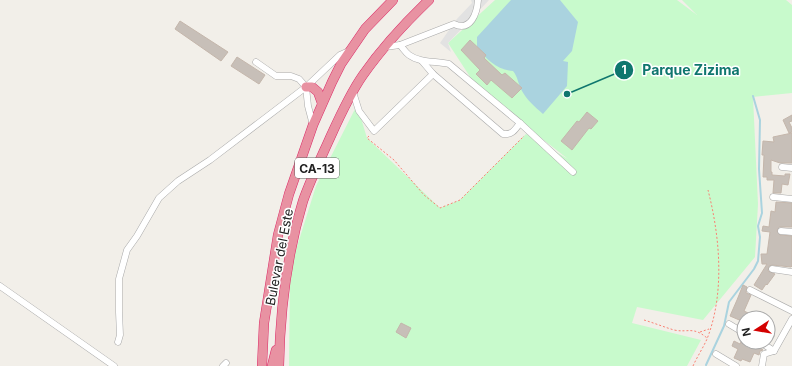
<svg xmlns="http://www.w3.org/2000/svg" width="792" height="366" viewBox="0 0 792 366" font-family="Inter,sans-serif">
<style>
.park{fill:#c8facc}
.parking{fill:#e2e2e2}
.water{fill:#aad3df}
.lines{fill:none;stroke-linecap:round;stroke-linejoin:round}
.stream{stroke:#aad3df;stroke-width:2}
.building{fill:#c7bfb8;stroke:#c4b6ab}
.minor-casing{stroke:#a9a9a9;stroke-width:7}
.highway-casing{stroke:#dc2a67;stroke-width:10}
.path{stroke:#fa8072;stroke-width:1;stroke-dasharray:2 2;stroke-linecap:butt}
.minor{stroke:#fff;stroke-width:6}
.highway{stroke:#e892a2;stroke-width:9}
.labels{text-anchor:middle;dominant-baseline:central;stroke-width:3;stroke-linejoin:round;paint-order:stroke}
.shield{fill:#fff;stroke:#646464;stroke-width:1}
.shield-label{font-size:12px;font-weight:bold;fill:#222}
.street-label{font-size:13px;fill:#222;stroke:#fff}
.leader{fill:none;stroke:#0f766e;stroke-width:1.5}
.callout-dot{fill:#0f766e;stroke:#fff;stroke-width:1.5}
.mark-label{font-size:12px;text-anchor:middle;font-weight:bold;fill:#fff}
.callout-label{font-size:14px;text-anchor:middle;font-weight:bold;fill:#0f766e;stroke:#fff;stroke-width:3;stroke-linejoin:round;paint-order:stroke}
</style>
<rect width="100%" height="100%" fill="#f2efe9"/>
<path class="park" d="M495,0H677L697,15L682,0H786L792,5V93L753,97L758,204L755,257L703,320L637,307L632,323L701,340L687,366H289L290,269L316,186L357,105L367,138L440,208L460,200L526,134L568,159L478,89L448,43Z"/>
<path class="parking" d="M471,0H489L448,43L451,52L440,43L456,20L472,3Z"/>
<path class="water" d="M511,0H560L578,22L572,51L563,61L568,62L567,86L543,114C535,107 527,100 522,91C518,84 518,77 513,71C497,70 486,59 477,47V37Z"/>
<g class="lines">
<path class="stream" d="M706,365L724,326L729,302L754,269L758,261L760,237L758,226L762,213L759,169L760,120L753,96"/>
</g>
<g class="building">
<path d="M180,21L228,52L221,61L175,29Z"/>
<path d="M470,40L486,55L484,58L502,75L505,73L522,88L512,98L491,80L487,85L476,74L480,70L461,50Z"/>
<path d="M237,57L265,75L259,84L231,66Z"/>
<path d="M587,112L598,121L591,129L589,128L572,150L561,141L577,121L579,122Z"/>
<path d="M792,115V121L789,122L792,128V132L789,133L783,120Z"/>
<path d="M792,133V163H780L771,160V172H772V175L785,176V174H790L788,185L782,184L781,193H773L774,180H767V177H763L764,155H762L763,141L774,142L773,137Z"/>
<path d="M776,202L792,203V227H779L777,231L780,235L792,236V266L791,267L772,265L769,266L768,271L775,274L767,285L766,284L762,290L754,285L767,264H762L761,254H767L770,232L762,231L763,226L769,227L771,211L775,212Z"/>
<path d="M743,285L747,287L746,293L751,295L744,311L759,318H744V322L730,316L737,300Z"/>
<path d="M401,323L411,328L406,338L396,332Z"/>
<path d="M734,341L740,344L741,342H756L757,346L763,350L760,351L759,355L754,353L750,362L742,359L741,361L734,358L738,349L732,346Z"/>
</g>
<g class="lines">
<defs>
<g id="minor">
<path d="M400,45L454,24C471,32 477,13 478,0"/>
<path d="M385,47L400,45C403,48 405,52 409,55C420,63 436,61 449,64L520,123L573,172"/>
<path d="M422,61L433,74L503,134C512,135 515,130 520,123"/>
<path d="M256,62L276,76H291L299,79L306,87L308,106L313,125"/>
<path d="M353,92L359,111L374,131L433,74"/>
<path d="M782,167L792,168"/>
<path d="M773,197L792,199"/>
<path d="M781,231L792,232"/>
<path d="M772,269L792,272"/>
<path d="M0,286L114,366"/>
<path d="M750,290L792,311"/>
<path d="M729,324L744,333"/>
<path d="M118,342L120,335L119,312V279L127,250L137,236L159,198L178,181L210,160L306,87L340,55L349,51"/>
<path d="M760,342L774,351"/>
<path d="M716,354L736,366"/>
<path d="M223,366L226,363"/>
<path d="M762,366L764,354L774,351L792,319"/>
</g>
<g id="highway">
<path d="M306,87H312L318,92L322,103"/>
<path d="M262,366L264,323L278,235L289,194L313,125L332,82L341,64L365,29L393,0"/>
<path d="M272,366L276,350"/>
<path d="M279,366C280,311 287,254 303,201C310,181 320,160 329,140C339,118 349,95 363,75C382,48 405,23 429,0"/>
</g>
</defs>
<use href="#minor" class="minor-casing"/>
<use href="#highway" class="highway-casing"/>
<g class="path">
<path d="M369,136L367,138L394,160L424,195L440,208L460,200L524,136"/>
<path d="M644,320C654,323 664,327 674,330C688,333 693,326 707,338"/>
<path d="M700,332L709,329"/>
<path d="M693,366C697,357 703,348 707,339C725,293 720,237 708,190"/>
</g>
<use href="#minor" class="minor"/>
<use href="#highway" class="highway"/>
</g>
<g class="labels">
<rect class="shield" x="295" y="158" width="44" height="20" rx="3"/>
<g class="shield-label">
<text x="317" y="168">CA-13</text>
</g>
<g class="street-label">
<text transform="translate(279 257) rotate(-79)">Bulevar del Este</text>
</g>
</g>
<path class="leader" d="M567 94L624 70"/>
<g class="callout-dot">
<circle cx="567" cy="94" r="4"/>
<circle cx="624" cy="70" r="10"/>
</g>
<g class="mark-label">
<text x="624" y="74">1</text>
</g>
<g class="callout-label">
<text x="691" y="75">Parque Zizima</text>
</g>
<g transform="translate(756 330) rotate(258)"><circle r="19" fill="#ffffff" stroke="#a7a7a7"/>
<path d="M0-3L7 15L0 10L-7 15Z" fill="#d40000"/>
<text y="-6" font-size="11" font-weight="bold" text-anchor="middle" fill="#222222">N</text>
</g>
</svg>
